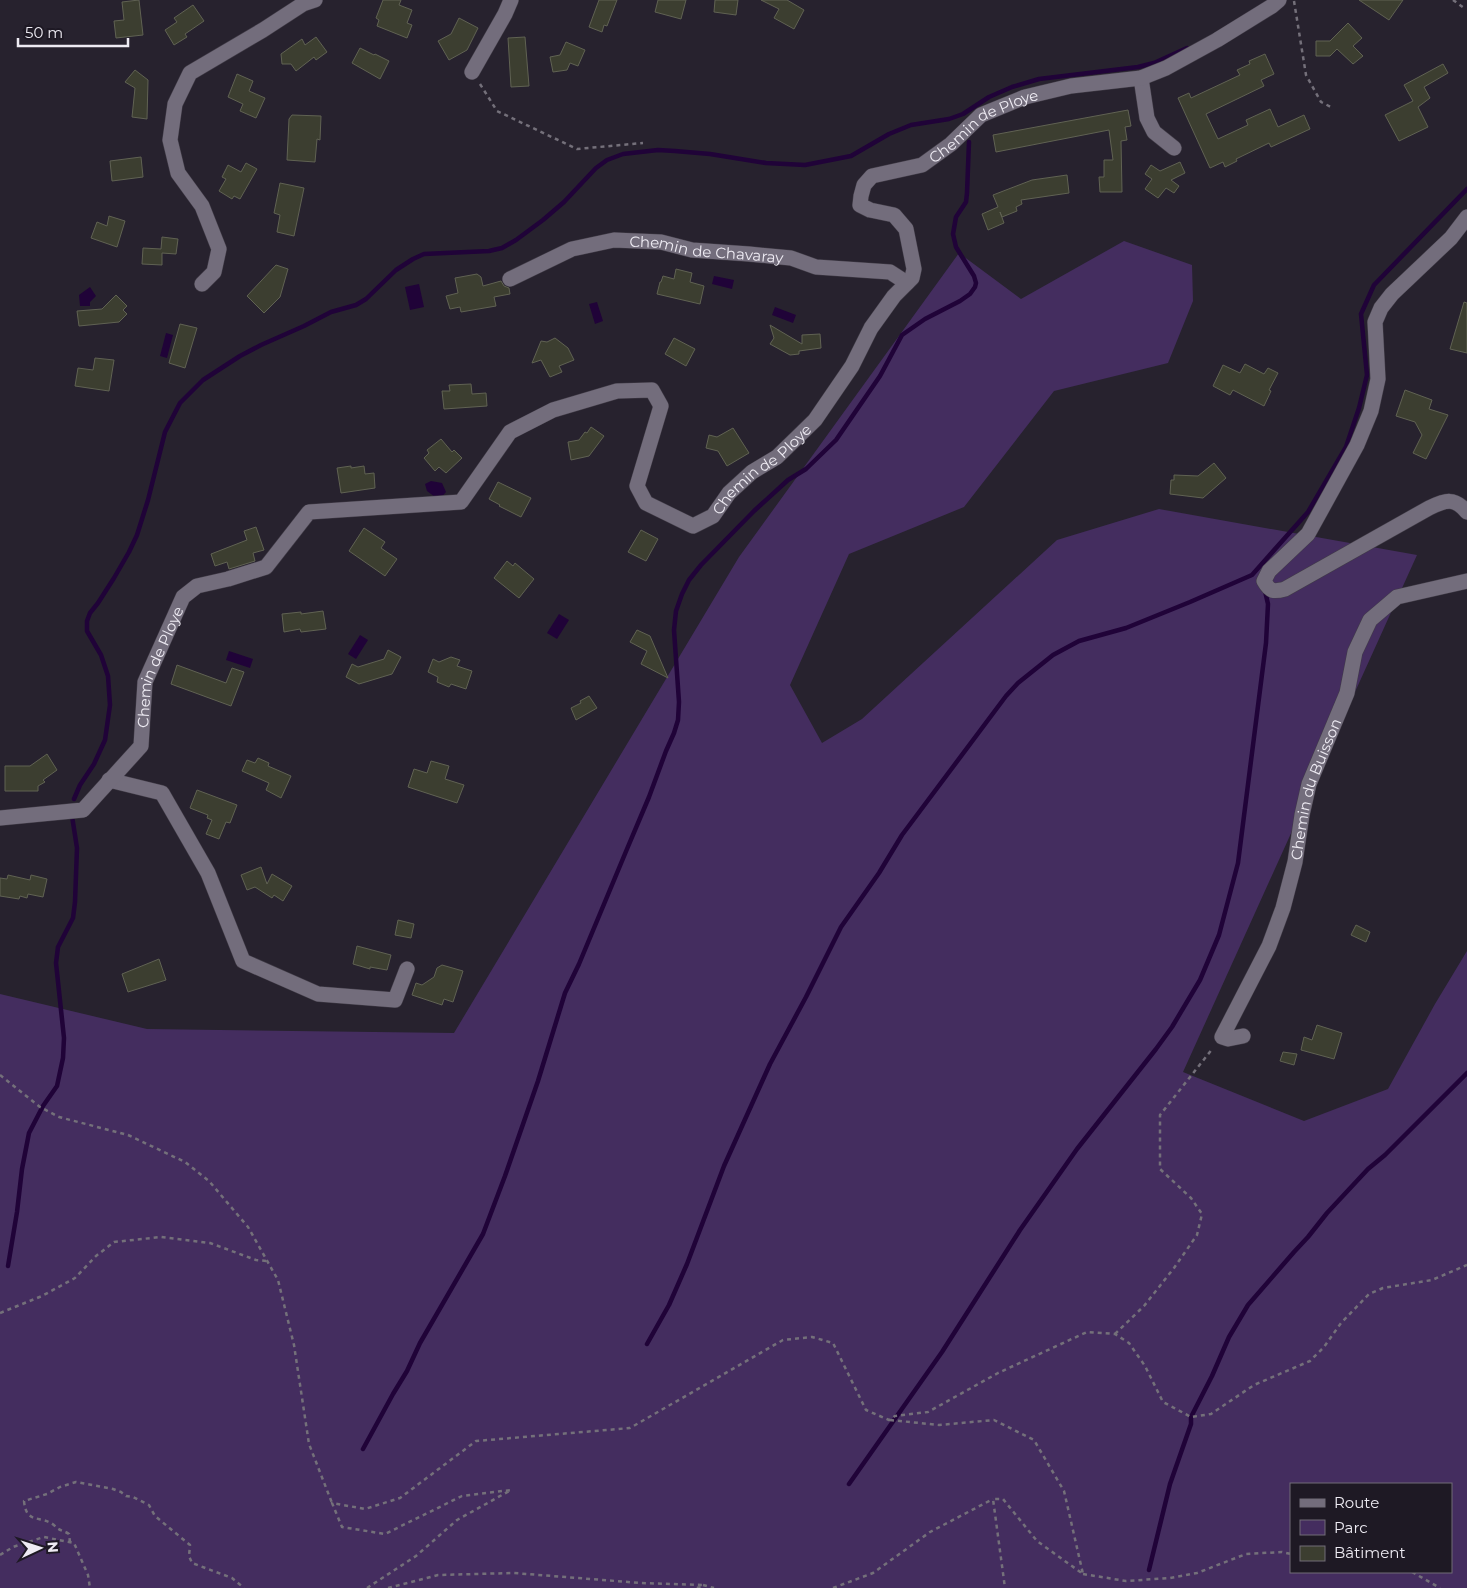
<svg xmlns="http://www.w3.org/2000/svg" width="1467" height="1588" viewBox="0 0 1467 1588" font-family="Montserrat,sans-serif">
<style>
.green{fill:#442d5f;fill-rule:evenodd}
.water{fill:#200338}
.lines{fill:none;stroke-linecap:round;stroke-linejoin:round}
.stream{stroke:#200338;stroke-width:4.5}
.building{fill:#3c3e30;stroke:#606253}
.minor-casing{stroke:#413c47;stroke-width:16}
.path{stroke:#74707a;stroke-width:2.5;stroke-dasharray:4 4;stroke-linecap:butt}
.minor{stroke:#736d7c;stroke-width:15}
.labels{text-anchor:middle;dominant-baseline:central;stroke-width:4;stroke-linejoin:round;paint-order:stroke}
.street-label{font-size:15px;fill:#eeebf3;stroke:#1e1924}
</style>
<rect width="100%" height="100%" fill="#27222e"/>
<path class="green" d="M1124,241L1192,265L1193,301L1168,363L1054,391L964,507L849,554L790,685L822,743L862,719L1057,540L1159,509L1417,555L1183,1072L1304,1121L1388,1089L1435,1004L1467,951V1588H0V994L147,1029L454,1033L739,557L959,253L1021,299ZM1291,1484H1451V1572H1291Z"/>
<g class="water">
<path d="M714,276L734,280L732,289L712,284Z"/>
<path d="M419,284L424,307L410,310L405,287Z"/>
<path d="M90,287L96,296L90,302V306H80L79,295Z"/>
<path d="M597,302L603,321L595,324L589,304Z"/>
<path d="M775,307L796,315L793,323L772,315Z"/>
<path d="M166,333L173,335L167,358L160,356Z"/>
<path d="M431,481L442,483L446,492L439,500L427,491L425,484Z"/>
<path d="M559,614L569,620L557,639L547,633Z"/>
<path d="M360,635L368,640L356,659L348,654Z"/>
<path d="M229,651L253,659L250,668L226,660Z"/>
</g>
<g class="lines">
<g class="stream">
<path d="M74,799L80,785L94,764L105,740L110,705L108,676L101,655L87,631V621L90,613L98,603L114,578L129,552L137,535L148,500L165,432L180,403L203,380L240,356L261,345L304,326L331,312L356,305L366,299L396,270L413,259L424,254L489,251L502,248L516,240L543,220L564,202L596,168L607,160L623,154L658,150L675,151L710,154L766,163L805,165L851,156L889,134L911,125L949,119L963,114L989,97L1012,87L1039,79L1138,67L1154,63L1187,48"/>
<path d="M8,1266L17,1212L22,1169L29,1133L43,1106L57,1086L63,1058L64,1038L56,963L58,947L73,918L75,902L77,848L72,816"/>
<path d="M647,1344L669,1305L687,1264L724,1166L770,1064L806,997L841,927L879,873L902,835L1006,696L1018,683L1053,655L1079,641L1126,628L1190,602L1252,575L1308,512L1346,447L1359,408L1367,375L1361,314L1374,285L1467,189"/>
<path d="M363,1449L393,1394L407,1371L420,1343L483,1234L505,1176L538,1081L565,993L579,964L627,849L649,797L666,751L674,733L678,720L679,702L674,630L676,611L682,594L689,580L701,565L754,511L788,480L806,469L836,440L880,376L902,335L925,319L960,301L970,294L975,287L976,283L974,276L956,247L953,234L956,217L966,202L967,193L969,142"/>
<path d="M849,1484L942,1352L1020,1230L1077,1149L1156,1049L1172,1027L1200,980L1219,935L1238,863L1266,643L1268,604L1265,591"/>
<path d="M1149,1570L1170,1484L1191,1424V1417L1212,1376L1229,1337L1248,1305L1294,1252L1308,1237L1327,1213L1368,1169L1385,1155L1467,1073"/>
</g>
</g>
<g class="building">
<path d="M139,0L143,35L116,38L114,21L124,20L122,2Z"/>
<path d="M383,0H401L399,5L412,10L407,23L412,25L407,38L377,26L379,20L376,18Z"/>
<path d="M599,0H617L607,26L604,25L602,32L589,27Z"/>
<path d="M658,0H686L681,19L655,12Z"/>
<path d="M715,0H738L736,15L714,12Z"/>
<path d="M761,0H787L804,10L794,29L774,18L779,9Z"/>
<path d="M1359,0H1403L1389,20Z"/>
<path d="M193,5L204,21L185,34L187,37L174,45L165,30L177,22L174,18Z"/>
<path d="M459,18L478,28L467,50L449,60L438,41L451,34Z"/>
<path d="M1348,23L1362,38L1353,46L1363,56L1353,64L1337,49L1330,56H1316V41H1330Z"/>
<path d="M316,37L327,52L316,60L314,57L296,71L291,64H282L281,54L302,39L305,45Z"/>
<path d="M525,37L529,86L511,87L508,38Z"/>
<path d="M566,42L585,50L578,66L570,63L567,70L553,72L550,57L560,55Z"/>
<path d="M360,48L374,55L375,54L389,61L380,79L352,63Z"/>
<path d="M1265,54L1274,74L1261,80L1264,86L1206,114L1218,139L1248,125L1246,120L1270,109L1278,127L1304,115L1310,129L1271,147L1269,143L1236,159L1237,161L1225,167L1223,162L1210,168L1178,98L1189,93L1191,98L1240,75L1237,70L1250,64L1249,61Z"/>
<path d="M1443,64L1448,73L1424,87L1430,98L1418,107L1428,127L1399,141L1385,115L1413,101L1404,85Z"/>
<path d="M135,70L148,80L147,119L132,117L135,88L125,82Z"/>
<path d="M237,74L253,81L249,91L265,98L256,118L240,111L243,104L228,97Z"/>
<path d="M1128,110L1131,126L1125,127L1127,140L1121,141L1122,192H1100L1099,177H1104V160H1113L1109,130L996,152L993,135Z"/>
<path d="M292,115L321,116L320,140L317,139L315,162L287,160L289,119Z"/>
<path d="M141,157L143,177L112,181L110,161Z"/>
<path d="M1180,162L1185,173L1171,180L1179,186L1174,193L1166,188L1158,198L1145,189L1152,179L1145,174L1151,165L1160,171Z"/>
<path d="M246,163L257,169L240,199L234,196L232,199L219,191L226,179L222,177L228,165L241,172Z"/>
<path d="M1067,175L1069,193L1021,200L1022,204L1016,207L1017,211L1002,217L1000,212L1004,223L988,230L982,214L998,207L993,195L1032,180Z"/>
<path d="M280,183L304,188L294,236L277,232L280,215L274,213Z"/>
<path d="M109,216L125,221L117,247L91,238L97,222L107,226Z"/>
<path d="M162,237L178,239L176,254L162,253V265L142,264L143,248L161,249Z"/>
<path d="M276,265L288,269L280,297L264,313L247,296Z"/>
<path d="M676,269L692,273L690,282L704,286L700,304L657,294L660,282H661L663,276L674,279Z"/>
<path d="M477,274L481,277L483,286L501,281L504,286L509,288L510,294L494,297L496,306L461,312L460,307L450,309L446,296L458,293L455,278Z"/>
<path d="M116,295L127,306L123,310L127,314L119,322L79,326L77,311L102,309Z"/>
<path d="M1464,302L1467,303V353L1450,349Z"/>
<path d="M180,324L197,328L185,368L169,363Z"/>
<path d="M770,325L802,344V335L820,334L821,348L799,351V354L790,355L770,344L774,338Z"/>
<path d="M555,338L568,348L574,360L559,366L562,372L550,377L541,360L532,363L541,341L547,342Z"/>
<path d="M674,338L695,349L686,366L665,354Z"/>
<path d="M95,358L114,360L109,391L75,386L78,368L93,370Z"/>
<path d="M1245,364L1264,374L1268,368L1278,373L1269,390L1271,391L1264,406L1233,390L1230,395L1213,386L1223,365L1240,373Z"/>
<path d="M471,384L472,394L486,393L487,406L444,409L442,391H450L449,385Z"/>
<path d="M1405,390L1432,400L1429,409L1448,415L1426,459L1413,453L1422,435L1415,422L1396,416Z"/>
<path d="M591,427L604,436L589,456L571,460L568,442L579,440L585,432L587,433Z"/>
<path d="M733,428L749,453L727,466L718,451L706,448L709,435L717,437Z"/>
<path d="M441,439L452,452L454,450L462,458L446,473L439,467L435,471L424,458L429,453L427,450Z"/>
<path d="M1214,463L1226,478L1203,498L1170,494L1171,480H1174V475L1198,476Z"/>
<path d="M351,466V468L364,466L365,474L374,473L375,488L341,493L337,468Z"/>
<path d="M498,482L531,498L521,517L499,506L500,505L489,499Z"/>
<path d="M256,527L264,550L253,553L255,561L229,569L227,562L215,566L211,554L247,540L244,531Z"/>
<path d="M364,528L385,542L381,548L397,559L385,576L349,551Z"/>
<path d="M641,530L658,539L646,561L628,552Z"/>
<path d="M507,561L513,566L515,563L534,579L519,598L494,578Z"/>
<path d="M323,611L326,629L301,632L300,629L284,632L282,614L301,612V614Z"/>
<path d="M637,630L650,636L668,678L641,664L647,651L630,642Z"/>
<path d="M388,650L401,657L392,674L359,684L346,677L352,664L358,667L384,659Z"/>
<path d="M451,657L460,660L457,666L472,671L466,689L451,684L449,687L437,682L438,677L428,672L433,659L439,662Z"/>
<path d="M177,665L226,683L232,668L244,672L231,706L171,684Z"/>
<path d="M589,696L597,708L576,720L571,708L581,703L580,701Z"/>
<path d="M47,754L57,770L43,780L45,782L38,786V791H5V766H30Z"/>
<path d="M258,758L269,763L268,766L291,776L281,798L266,790L269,783L242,771L247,760L255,763Z"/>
<path d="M431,761L449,766L445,779L464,785L457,803L408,787L414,769L427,773Z"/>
<path d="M197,790L237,805L230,823L226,822L219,839L206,834L212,820L207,818L208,815L190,808Z"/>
<path d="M261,867L267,884L272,874L292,886L283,901L274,895L272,898L255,887L247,890L241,875Z"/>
<path d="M8,875L30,880L31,875L47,879L43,897L28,894L27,898L20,896L19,899L0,896V878L7,879Z"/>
<path d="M398,920L414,924L411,938L395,935Z"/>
<path d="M1356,925L1370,932L1366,942L1351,935Z"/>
<path d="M357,946L391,955L387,970L370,967V969L353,964Z"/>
<path d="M159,959L166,980L128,992L122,974Z"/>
<path d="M442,965L463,971L453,1002L444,999L442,1005L412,995L416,983L422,985L434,977L437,968Z"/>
<path d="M1317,1025L1342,1033L1334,1059L1301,1050L1304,1037L1312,1040Z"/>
<path d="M1283,1052L1297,1054L1294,1065L1280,1061Z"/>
</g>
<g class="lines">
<defs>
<g id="minor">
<path d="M472,72L505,14L511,0"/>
<path d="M1141,78L1147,118L1154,132L1174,148"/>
<path d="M1467,217L1451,238L1392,294L1381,308L1375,322L1378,379L1371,411L1357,445L1308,534L1269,571L1264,581C1270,592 1274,592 1285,589L1429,508C1446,500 1454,497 1467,512"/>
<path id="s1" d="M510,279L572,249L614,240L661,242L692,250L749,254L791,258L816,267L890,272L907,283"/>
<path d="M202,284L214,272L219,249L202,206L178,173L170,140L175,104L190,73L263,30L303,4L315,0"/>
<path d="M109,780L162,793L208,873L243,961L318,994L395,1000L407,969"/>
<path id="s2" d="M0,818L83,810L141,746L145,682L183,597L197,586L228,579L266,567L309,512L461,502L510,432L553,410L617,391L652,390L661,406L637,486L646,503L693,526L713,516L729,493L752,472L777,457L815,420L852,366L871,328L894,296L912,278L914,269L906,229L894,215L870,210L860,205L861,196L864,185L872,176L922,165L951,144L981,115L1025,97L1071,86L1141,78L1166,68L1217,40L1272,6L1279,0"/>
<path id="s3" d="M1243,1036L1228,1039L1222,1037L1269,946L1283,908L1295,862L1302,815L1309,784L1347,693L1355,652L1370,620L1397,597L1467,581"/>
</g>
</defs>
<use href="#minor" class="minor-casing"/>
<g class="path">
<path d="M1453,0L1464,8"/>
<path d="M1294,1L1306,75L1321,102L1331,107"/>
<path d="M480,84L497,111L577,149L643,143"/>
<path d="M0,1075L40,1107L59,1117L128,1135L185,1162L209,1181L248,1227L278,1280L294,1345L309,1444L332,1503"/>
<path d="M0,1313L42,1296L75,1278L96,1256L114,1242L161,1237L210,1243L256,1260L267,1261"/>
<path d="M1115,1334L1144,1306L1174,1268L1197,1235L1202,1214L1191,1198L1160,1169V1115L1213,1048"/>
<path d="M890,1420L939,1425L994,1420L1034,1440L1064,1491L1083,1574L1037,1541L1003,1499H993L1005,1588"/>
<path d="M70,1542L69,1534C65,1531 61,1531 57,1528C56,1527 53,1524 51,1523C38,1516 26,1523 24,1501L47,1494L60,1487L76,1482L113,1489L121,1492L126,1496L133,1497L149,1505L155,1516L190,1545L189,1556L192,1563L232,1578L244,1588"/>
<path d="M0,1555L13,1547L44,1537L74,1543L88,1575L90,1588"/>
<path d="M1412,1572L1440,1588"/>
<path d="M1083,1574L1126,1581L1170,1578L1197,1573L1246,1554L1282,1552L1291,1554"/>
<path d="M703,1585L714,1588"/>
<path d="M367,1588L416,1556L457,1520L511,1490L462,1496L385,1534L342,1527L332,1503L365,1509L400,1498L476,1441L630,1428L783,1340L812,1337L833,1343L866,1410L889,1420L895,1416L928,1412L998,1373L1087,1332L1115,1334L1129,1343L1145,1366L1163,1402L1191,1417L1211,1414L1254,1385L1310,1361L1324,1347L1341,1323L1369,1294L1383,1288L1432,1280L1467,1265"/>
<path d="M388,1588L438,1575L514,1573L641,1583L703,1585L697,1588"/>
<path d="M833,1588L873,1573L930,1532L993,1499"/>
</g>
<use href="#minor" class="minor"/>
</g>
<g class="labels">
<g class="street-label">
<text stroke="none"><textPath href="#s2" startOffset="1646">Chemin de Ploye</textPath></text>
<text stroke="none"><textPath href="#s1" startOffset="205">Chemin de Chavaray</textPath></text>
<text stroke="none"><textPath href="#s2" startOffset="1138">Chemin de Ploye</textPath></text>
<text stroke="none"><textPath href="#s2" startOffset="252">Chemin de Ploye</textPath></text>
<text stroke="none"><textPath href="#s3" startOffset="288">Chemin du Buisson</textPath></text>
</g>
</g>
<rect x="1290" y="1483" width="162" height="90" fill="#1e1924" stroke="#716d77"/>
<rect x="1300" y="1499" width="25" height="8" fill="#736d7c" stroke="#716d77"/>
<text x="1334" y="1508" font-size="15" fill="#eeebf3">Route</text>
<rect x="1300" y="1520" width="25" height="15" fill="#442d5f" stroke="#716d77"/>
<text x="1334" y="1533" font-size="15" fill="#eeebf3">Parc</text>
<rect x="1300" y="1546" width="25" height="15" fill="#3c3e30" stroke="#716d77"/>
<text x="1334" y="1558" font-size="15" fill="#eeebf3">Bâtiment</text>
<g transform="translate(40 1548) rotate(86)" stroke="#1e1924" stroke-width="4" paint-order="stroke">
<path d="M0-4L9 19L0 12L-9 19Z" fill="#eeebf3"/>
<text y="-8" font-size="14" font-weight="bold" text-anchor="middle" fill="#eeebf3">N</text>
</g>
<path d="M18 38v8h110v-8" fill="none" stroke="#eeebf3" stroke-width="2.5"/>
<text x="25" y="38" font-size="15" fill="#eeebf3" stroke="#1e1924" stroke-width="4" paint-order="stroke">50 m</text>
</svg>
